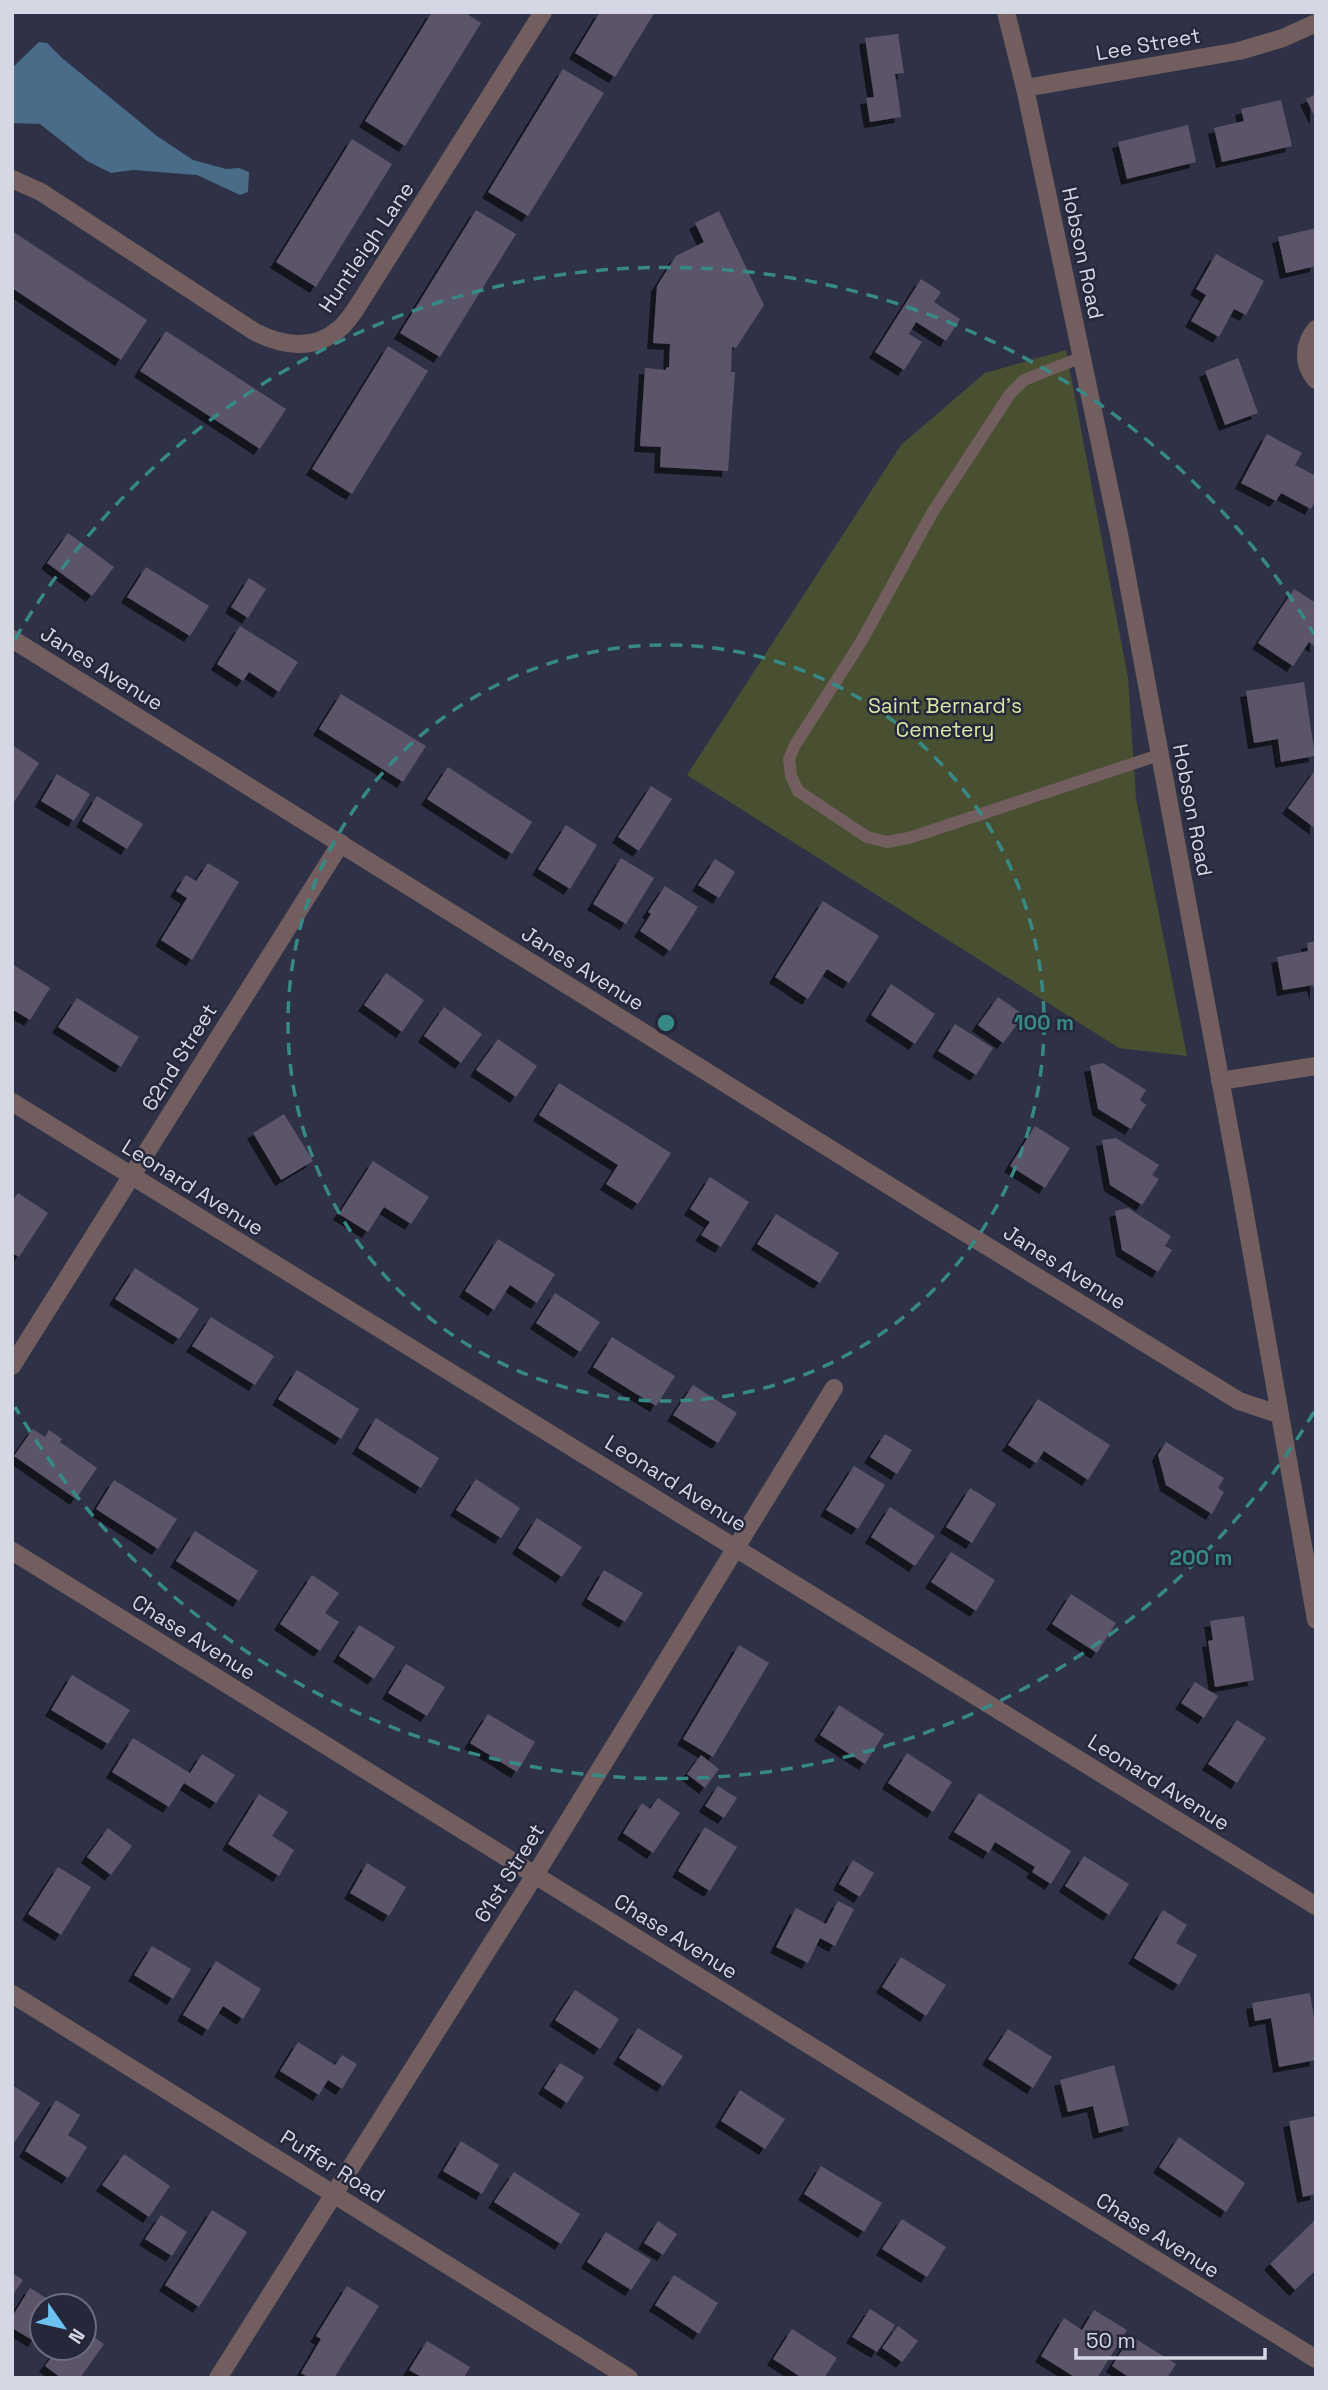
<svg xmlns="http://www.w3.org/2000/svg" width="1328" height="2390" viewBox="0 0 1328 2390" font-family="'Space Grotesk',sans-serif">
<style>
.green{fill:#495032}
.water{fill:#496c89}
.building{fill:#5b556b;filter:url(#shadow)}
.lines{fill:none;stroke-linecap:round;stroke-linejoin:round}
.lane{stroke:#735e5f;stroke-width:12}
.street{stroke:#735e5f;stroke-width:18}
.ring{fill:none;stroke:#378986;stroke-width:3.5;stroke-dasharray:12 9}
.labels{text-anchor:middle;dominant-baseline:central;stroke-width:5;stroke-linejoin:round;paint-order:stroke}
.street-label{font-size:21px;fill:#d5d7e4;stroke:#25273b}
.park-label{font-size:21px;fill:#d7e8a4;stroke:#25273b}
.centre{fill:#378986;stroke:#25273b;stroke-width:3.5}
.ring-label{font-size:21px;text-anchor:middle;font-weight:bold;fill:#378986;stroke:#25273b;stroke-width:5;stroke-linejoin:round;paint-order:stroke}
</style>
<defs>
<filter id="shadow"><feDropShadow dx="-6" dy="6" stdDeviation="0" flood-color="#0009"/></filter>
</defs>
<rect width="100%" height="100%" fill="#2f3146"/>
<path class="green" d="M1066,350L1128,678L1136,798L1187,1056L1119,1048L687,775L901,445L985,373Z"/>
<path class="water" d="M39,42L47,43L62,58L157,136L193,160L226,169L239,168L249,172L248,192L240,195L197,175L133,170L111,173L87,161L40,124L12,123V68Z"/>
<g class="building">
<path d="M432,12H464L481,23L405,146L365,121Z"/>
<path d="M600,12H655L615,77L575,53Z"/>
<path d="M898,34L904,73L895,74L901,117L870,122L866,98L874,97L865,38Z"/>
<path d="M563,69L604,93L528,216L488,192Z"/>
<path d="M1316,94V119L1306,99Z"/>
<path d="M1281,100L1292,146L1222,162L1214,128L1244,121L1241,109Z"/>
<path d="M1188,125L1196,162L1127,179L1118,142Z"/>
<path d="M352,139L392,164L316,287L276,262Z"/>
<path d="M476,210L516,234L440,357L400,333Z"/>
<path d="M719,211L764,305L736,348L732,347L731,372H735L728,471L660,467L661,447L640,446L645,368L666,370V368L669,367L670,344L653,343L657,286L676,256L704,242L695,223Z"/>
<path d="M1316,228V266L1286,273L1278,237Z"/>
<path d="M12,231L147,320L121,360L12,288Z"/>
<path d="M1216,254L1264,281L1246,315L1234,309L1219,337L1191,321L1206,295L1196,289Z"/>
<path d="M921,279L941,292L934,302L960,319L946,341L916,322L909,334L922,342L904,370L875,352Z"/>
<path d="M166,331L286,409L260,449L140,371Z"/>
<path d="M388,346L428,371L352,494L312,469Z"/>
<path d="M1238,358L1258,413L1225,425L1205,371Z"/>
<path d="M1267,434L1302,453L1295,465L1316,476V499L1311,509L1281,493L1276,501L1241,483Z"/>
<path d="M68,533L114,567L92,596L47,563Z"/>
<path d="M146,567L209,606L190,636L127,597Z"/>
<path d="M249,578L266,589L248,618L231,607Z"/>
<path d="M1294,589L1316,603V647L1309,642L1293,666L1258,643Z"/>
<path d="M240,626L298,662L279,692L249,672L243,681L217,664Z"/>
<path d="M1304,682L1315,756L1281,762L1278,739L1254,743L1246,691Z"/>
<path d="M341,694L426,746L403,782L319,729Z"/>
<path d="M12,745L39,763L12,805Z"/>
<path d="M448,767L532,822L512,854L427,799Z"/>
<path d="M1316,769V829L1288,808Z"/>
<path d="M57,774L90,794L74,821L41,801Z"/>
<path d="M651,786L672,799L639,851L618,837Z"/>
<path d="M97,796L143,824L127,849L82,821Z"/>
<path d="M566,825L597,845L570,889L538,869Z"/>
<path d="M621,858L654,878L626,924L593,904Z"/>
<path d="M715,859L735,872L719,898L698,885Z"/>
<path d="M208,863L239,882L192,960L161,940L187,898L176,891L186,875L196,881Z"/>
<path d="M665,886L698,907L670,951L640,931L651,914L648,912Z"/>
<path d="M823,901L879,936L849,983L827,969L808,999L775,977Z"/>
<path d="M1316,941V995L1313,985L1283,990L1277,957L1308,951L1307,943Z"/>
<path d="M12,964L50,988L30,1020L12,1009Z"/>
<path d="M386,973L424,1000L402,1032L364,1005Z"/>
<path d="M891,984L935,1014L915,1044L871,1015Z"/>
<path d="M998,997L1024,1015L1003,1043L978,1025Z"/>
<path d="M77,998L139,1037L121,1067L58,1027Z"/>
<path d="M444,1007L482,1034L461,1063L424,1036Z"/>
<path d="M955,1024L993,1048L976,1075L938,1051Z"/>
<path d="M498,1039L537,1066L516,1097L476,1070Z"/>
<path d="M1103,1063L1146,1090L1140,1100L1146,1105L1131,1129L1098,1109L1090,1066Z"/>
<path d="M559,1083L671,1153L638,1204L606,1184L618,1165L539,1115Z"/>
<path d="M284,1114L313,1161L281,1180L253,1133Z"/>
<path d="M1035,1126L1070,1148L1045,1188L1010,1166Z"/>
<path d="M1116,1138L1159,1165L1152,1175L1159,1179L1142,1205L1110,1185L1102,1140Z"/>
<path d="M373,1161L429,1197L411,1224L384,1207L368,1232L339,1214Z"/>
<path d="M710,1177L749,1202L721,1247L701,1235L710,1222L690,1209Z"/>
<path d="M18,1193L48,1213L19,1257L12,1253V1201Z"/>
<path d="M1128,1208L1171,1236L1165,1246L1172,1250L1158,1272L1122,1250L1115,1211Z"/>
<path d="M776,1214L839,1253L820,1283L757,1244Z"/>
<path d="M498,1239L555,1274L537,1303L510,1285L494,1310L465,1291Z"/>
<path d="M135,1268L199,1309L179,1339L115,1299Z"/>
<path d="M555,1293L600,1322L580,1352L536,1323Z"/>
<path d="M211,1317L274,1356L255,1385L192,1346Z"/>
<path d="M612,1337L675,1376L656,1406L593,1367Z"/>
<path d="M297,1370L359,1409L341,1439L278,1399Z"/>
<path d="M693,1385L737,1413L718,1443L673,1415Z"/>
<path d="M1038,1399L1110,1445L1088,1480L1044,1451L1036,1463L1008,1445Z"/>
<path d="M376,1418L439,1458L421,1488L358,1448Z"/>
<path d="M33,1429L45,1437L49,1430L62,1439L60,1442L97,1468L76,1499L14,1456Z"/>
<path d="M885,1434L912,1450L897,1474L870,1457Z"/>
<path d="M1166,1442L1224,1478L1218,1488L1224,1492L1212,1514L1166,1485L1158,1455Z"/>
<path d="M854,1466L885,1485L858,1529L826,1510Z"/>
<path d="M476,1479L520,1508L501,1538L456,1510Z"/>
<path d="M114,1480L177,1519L158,1549L96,1509Z"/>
<path d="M970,1488L996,1504L972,1543L946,1527Z"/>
<path d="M890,1507L935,1536L915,1566L871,1537Z"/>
<path d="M537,1518L582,1547L562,1577L518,1548Z"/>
<path d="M195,1531L258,1571L239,1601L176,1561Z"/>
<path d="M951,1552L995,1580L976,1611L931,1582Z"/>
<path d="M604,1570L643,1593L625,1622L587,1599Z"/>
<path d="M312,1575L339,1593L325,1613L339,1622L320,1651L280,1624Z"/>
<path d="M1071,1594L1116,1623L1097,1653L1052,1624Z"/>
<path d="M1244,1616L1254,1680L1215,1687L1208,1641L1213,1640L1210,1621Z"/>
<path d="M359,1625L395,1647L374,1679L339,1656Z"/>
<path d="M739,1645L769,1663L713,1757L683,1739Z"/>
<path d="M406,1664L445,1687L427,1716L388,1693Z"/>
<path d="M72,1675L130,1710L108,1744L51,1710Z"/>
<path d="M1195,1682L1218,1696L1204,1718L1181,1703Z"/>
<path d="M839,1705L884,1734L865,1764L820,1735Z"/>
<path d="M488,1714L535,1742L517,1772L470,1743Z"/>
<path d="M1237,1720L1266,1738L1237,1783L1208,1764Z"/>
<path d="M133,1738L190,1773L202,1754L235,1775L216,1803L184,1783L169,1807L112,1772Z"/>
<path d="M907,1753L952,1782L933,1812L888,1783Z"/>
<path d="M701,1755L719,1769L705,1788L687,1774Z"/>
<path d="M718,1786L737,1798L724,1818L705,1806Z"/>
<path d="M979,1793L1071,1851L1051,1884L1032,1872L1035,1867L995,1842L989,1853L954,1832Z"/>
<path d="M259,1794L288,1812L272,1836L294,1850L279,1876L228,1844Z"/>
<path d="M658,1798L680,1813L653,1853L623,1833L642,1803L650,1809Z"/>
<path d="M705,1827L737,1847L710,1891L678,1871Z"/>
<path d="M108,1828L132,1846L111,1875L87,1857Z"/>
<path d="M1084,1856L1129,1884L1109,1915L1065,1886Z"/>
<path d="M853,1860L874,1873L860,1897L839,1884Z"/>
<path d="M367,1863L406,1887L389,1916L350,1893Z"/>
<path d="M58,1867L91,1887L61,1935L28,1914Z"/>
<path d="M838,1901L854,1909L835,1946L820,1938L808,1963L776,1947L796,1908L826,1924Z"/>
<path d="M1163,1910L1187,1925L1176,1943L1197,1955L1179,1985L1134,1958Z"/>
<path d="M152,1946L191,1969L173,1999L134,1975Z"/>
<path d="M901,1957L946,1985L926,2016L882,1987Z"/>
<path d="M216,1961L261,1989L243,2019L223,2006L208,2030L183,2015Z"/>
<path d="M575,1990L619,2019L600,2049L555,2020Z"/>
<path d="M1310,1993L1316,2031V2060L1279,2067L1271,2018L1255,2021L1252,2003Z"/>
<path d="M638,2028L683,2056L663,2086L619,2058Z"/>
<path d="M1008,2029L1052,2057L1033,2088L988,2059Z"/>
<path d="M298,2042L335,2065L342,2055L357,2064L342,2089L328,2080L319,2095L280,2071Z"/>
<path d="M560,2063L584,2077L567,2103L544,2088Z"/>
<path d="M1114,2065L1129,2125L1099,2133L1093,2106L1068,2112L1060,2080Z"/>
<path d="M12,2085L40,2103L12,2146Z"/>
<path d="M740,2090L785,2119L765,2149L721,2121Z"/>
<path d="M56,2100L80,2115L68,2135L87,2147L68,2178L25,2151Z"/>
<path d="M1316,2116V2194L1303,2197L1289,2121Z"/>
<path d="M1179,2137L1245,2183L1226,2212L1159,2167Z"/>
<path d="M461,2141L499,2165L482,2194L443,2171Z"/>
<path d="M124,2154L170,2186L149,2217L102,2185Z"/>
<path d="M821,2166L882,2203L864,2232L804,2194Z"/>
<path d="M514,2172L580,2214L561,2244L494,2202Z"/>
<path d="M212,2210L247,2232L199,2307L165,2285Z"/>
<path d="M161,2215L187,2232L172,2256L145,2239Z"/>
<path d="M902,2219L946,2247L927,2277L882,2249Z"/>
<path d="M1316,2219V2270L1295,2290L1270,2264Z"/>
<path d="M658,2221L677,2234L663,2255L644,2243Z"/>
<path d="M606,2232L651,2260L631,2290L587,2262Z"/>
<path d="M12,2273L23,2280L12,2296Z"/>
<path d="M674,2275L718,2303L699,2334L655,2305Z"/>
<path d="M347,2286L379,2306L334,2378H309L301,2373L321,2339L316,2336Z"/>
<path d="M30,2288L56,2304L55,2306H42V2327L34,2341L12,2328V2317Z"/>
<path d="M870,2309L895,2325L877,2352L852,2337Z"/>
<path d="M1094,2310L1127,2330L1097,2378H1076L1041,2356L1064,2318L1082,2330Z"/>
<path d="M898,2326L918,2341L902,2362L882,2348Z"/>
<path d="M792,2329L837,2358L824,2378H802L773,2359Z"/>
<path d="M84,2330L104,2344L80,2378H61L45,2366L58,2348H84Z"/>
<path d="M1131,2336L1176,2364L1167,2378H1130L1112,2366Z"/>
<path d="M427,2341L470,2367L464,2378H423L409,2370Z"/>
</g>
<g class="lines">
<path class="lane" d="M1082,357L1024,380L1010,394L932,513L861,642L795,745L789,759L791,776L798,791L867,837L887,842L909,838L1159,755"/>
<g class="street">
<path d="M1006,12L1025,88L1119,534L1240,1186L1316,1620"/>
<path d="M1025,88L1239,51L1283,38L1316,23"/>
<path d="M12,179L41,192L255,332C282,346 314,351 339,329C346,324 352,314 357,307L543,12"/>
<path d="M1316,329C1303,345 1302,364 1316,380"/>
<path d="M12,639L938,1216L1239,1401L1278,1414"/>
<path d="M1220,1081L1316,1066"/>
<path d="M12,1102L1316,1906"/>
<path d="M12,1366L341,843"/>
<path d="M12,1551L1316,2359"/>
<path d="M12,1994L629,2378"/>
<path d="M218,2378L535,1875L834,1388"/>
</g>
</g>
<g class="ring">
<circle cx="666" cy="1023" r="378"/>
<path d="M1314 1412A756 756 0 0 1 15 1407M15 639A756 756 0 0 1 1314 634"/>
</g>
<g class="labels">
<g class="street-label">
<text transform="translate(1148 44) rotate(-10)">Lee Street</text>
<text transform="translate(366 247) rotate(-56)">Huntleigh Lane</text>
<text transform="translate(1083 253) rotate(78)">Hobson Road</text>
<text transform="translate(102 668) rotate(32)">Janes Avenue</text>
<text transform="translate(1193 810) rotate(79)">Hobson Road</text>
<text transform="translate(583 968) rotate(32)">Janes Avenue</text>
<text transform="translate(179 1057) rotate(-58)">62nd Street</text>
<text transform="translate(193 1187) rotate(32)">Leonard Avenue</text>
<text transform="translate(1065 1267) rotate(32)">Janes Avenue</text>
<text transform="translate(676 1483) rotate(32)">Leonard Avenue</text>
<text transform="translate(194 1637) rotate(32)">Chase Avenue</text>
<text transform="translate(1159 1782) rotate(32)">Leonard Avenue</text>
<text transform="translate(509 1873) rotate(-58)">61st Street</text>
<text transform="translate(676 1936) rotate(32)">Chase Avenue</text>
<text transform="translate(333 2166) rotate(32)">Puffer Road</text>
<text transform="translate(1158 2235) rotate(32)">Chase Avenue</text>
</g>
<g class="park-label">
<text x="945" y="705">Saint Bernard's<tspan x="945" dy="24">Cemetery</tspan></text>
</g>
</g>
<circle cx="666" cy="1023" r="10" class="centre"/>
<g class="ring-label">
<text x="1044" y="1030">100 m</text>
<text x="1201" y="1565">200 m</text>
</g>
<rect width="1328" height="2390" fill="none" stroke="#d5d7e4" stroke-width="28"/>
<g transform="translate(63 2327) rotate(124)"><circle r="33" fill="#25273b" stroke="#6b6d7f" stroke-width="2"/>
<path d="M0-5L12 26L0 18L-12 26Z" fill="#6cc3f2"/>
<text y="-10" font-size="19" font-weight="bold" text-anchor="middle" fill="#d5d7e4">N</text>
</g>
<path d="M1076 2348v10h189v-10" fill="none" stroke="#d5d7e4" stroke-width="3.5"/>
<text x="1086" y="2348" font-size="21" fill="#d5d7e4" stroke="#25273b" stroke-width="5" paint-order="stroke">50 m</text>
</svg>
